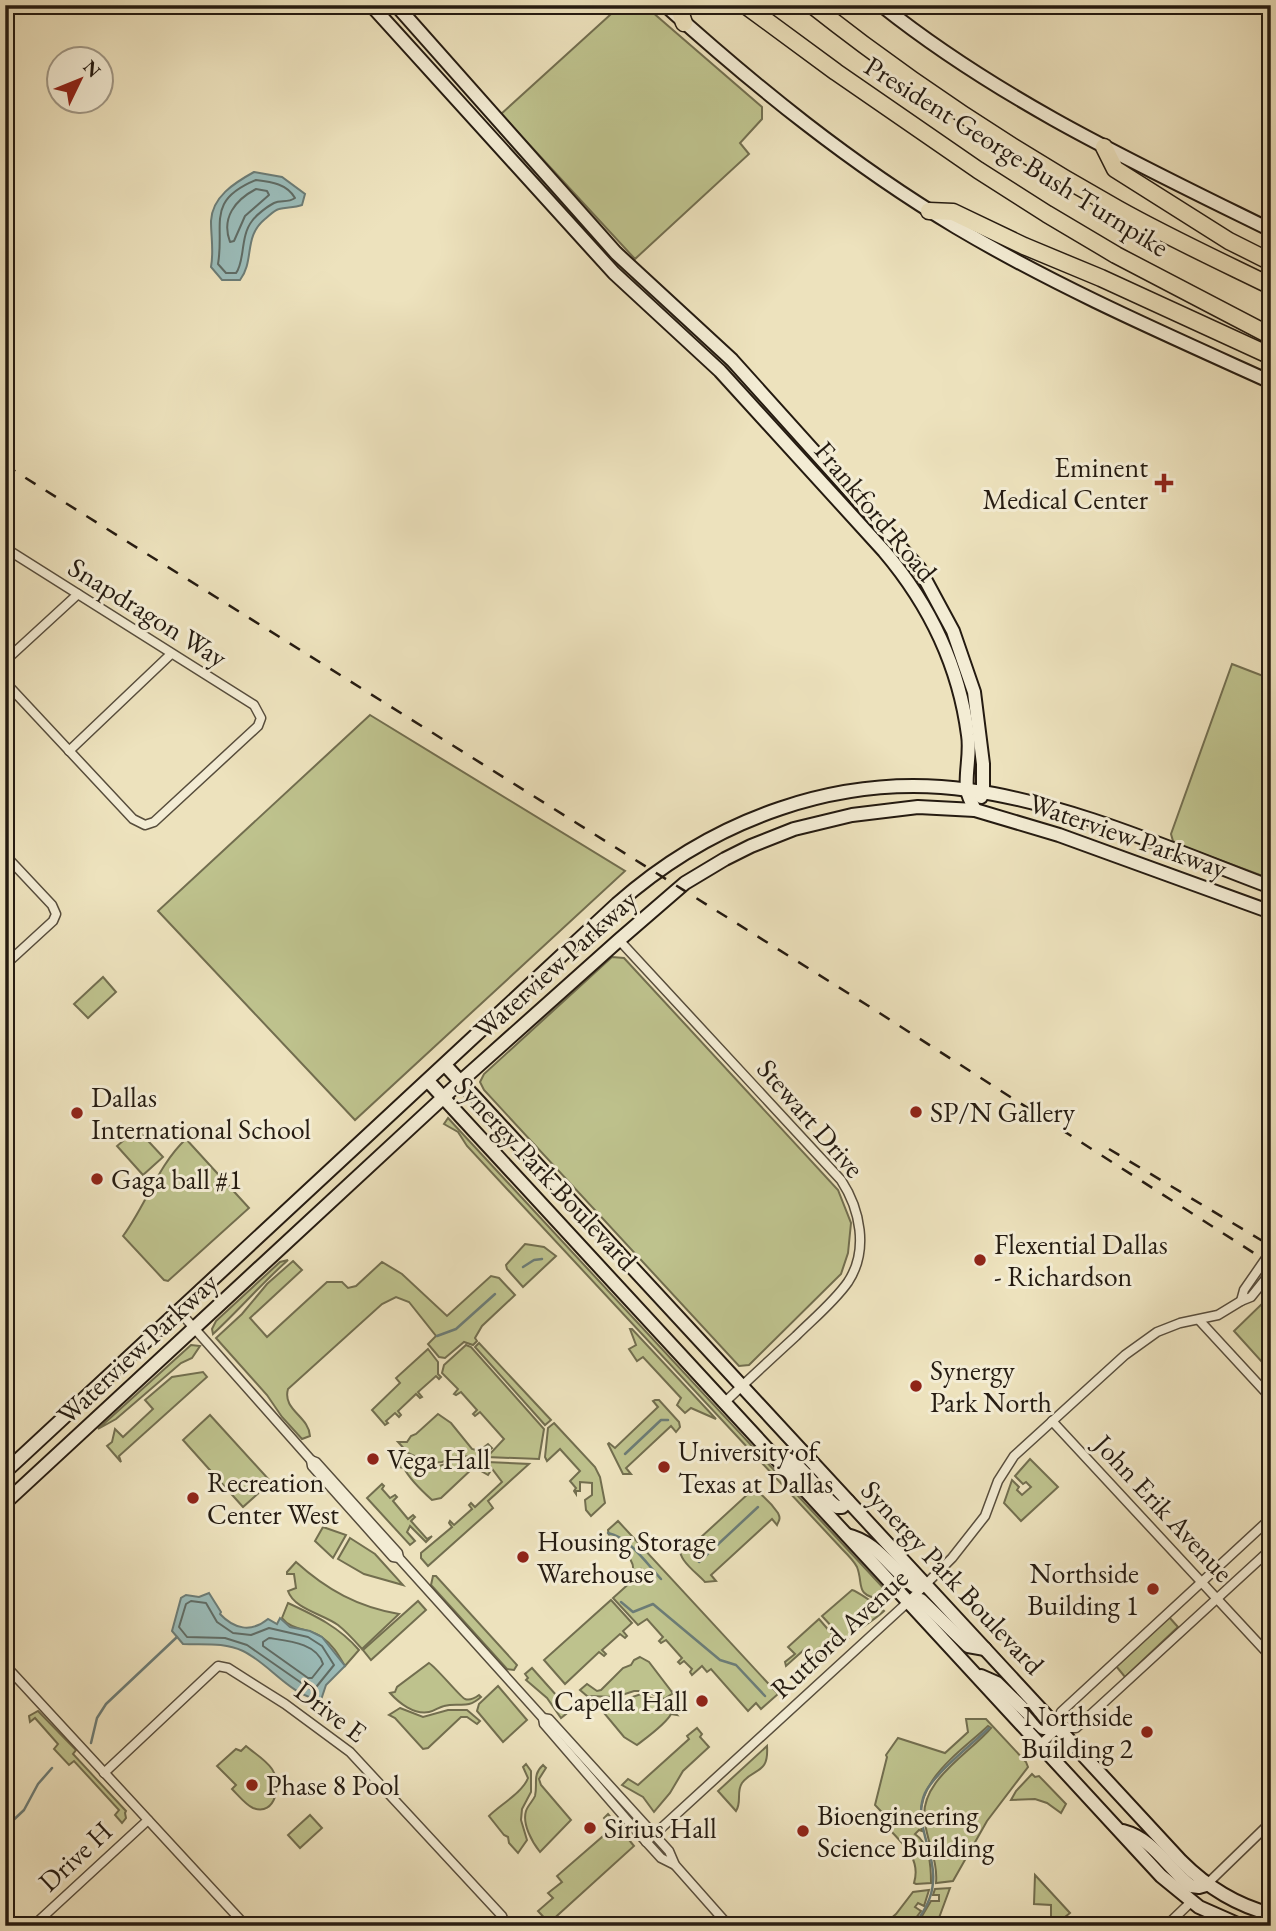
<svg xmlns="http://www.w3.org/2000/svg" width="1276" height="1931" viewBox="0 0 1276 1931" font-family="'EB Garamond',serif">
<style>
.green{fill:#bec28d;stroke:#726e4f;stroke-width:2}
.water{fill:#9bbcb9;stroke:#6c7c76;stroke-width:2}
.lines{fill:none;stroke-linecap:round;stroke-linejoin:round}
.shore{stroke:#606c65;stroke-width:2}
.stream{stroke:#6c7c76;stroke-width:2.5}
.street-casing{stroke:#574d3c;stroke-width:11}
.secondary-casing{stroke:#251b11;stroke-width:16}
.highway-casing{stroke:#251b11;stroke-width:19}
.street{stroke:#f3ecd4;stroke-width:8}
.secondary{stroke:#f3ecd4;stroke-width:12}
.highway{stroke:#ede2bd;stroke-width:16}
.rail{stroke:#251b11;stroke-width:2.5;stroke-dasharray:12 12;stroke-linecap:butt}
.poi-dot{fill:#8f2418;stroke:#f3ecd4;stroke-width:2.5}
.labels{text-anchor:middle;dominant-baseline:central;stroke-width:6;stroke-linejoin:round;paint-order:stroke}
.street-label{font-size:28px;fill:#251b11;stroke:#f3ecd4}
.poi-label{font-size:28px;fill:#251b11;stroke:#f3ecd4;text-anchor:start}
</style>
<rect width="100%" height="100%" fill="#ede2bd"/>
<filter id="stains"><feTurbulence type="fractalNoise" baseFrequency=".00286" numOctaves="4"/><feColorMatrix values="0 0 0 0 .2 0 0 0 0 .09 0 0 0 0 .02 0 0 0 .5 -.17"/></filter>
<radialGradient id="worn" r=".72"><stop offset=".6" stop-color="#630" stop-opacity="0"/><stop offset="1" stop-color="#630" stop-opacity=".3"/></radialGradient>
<g class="green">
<path d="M621,5H644L762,107V119L740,143L749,154L635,259L501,114Z"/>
<path d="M1232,664L1271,679V879L1179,845L1173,841L1171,834Z"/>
<path d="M370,715L625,871L355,1120L158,911Z"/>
<path d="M612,957L624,958L838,1190L851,1223L848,1253L841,1274L749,1365L739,1366L484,1090L480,1082L484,1074Z"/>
<path d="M103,977L116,992L88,1018L74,1004Z"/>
<path d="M448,1118L888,1593L881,1599C854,1595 864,1585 857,1567C854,1561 847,1554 842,1549L467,1146L458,1132L444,1124Z"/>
<path d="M137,1129L163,1157L143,1175L117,1146Z"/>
<path d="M186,1139L249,1208L168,1281L164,1280L123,1236C146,1205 158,1165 186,1139Z"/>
<path d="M525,1244L544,1247L556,1256L523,1287L507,1269L506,1265Z"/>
<path d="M288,1260C262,1283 239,1310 213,1334L212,1329L216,1321L280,1262Z"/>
<path d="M293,1261L302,1270L250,1318L267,1337L327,1282H342L348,1288L356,1286L382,1262L402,1274L447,1316L491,1276L499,1278L515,1295L482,1326L475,1338L477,1341L473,1345L464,1342L445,1358L439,1357L428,1344L436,1336L409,1302L396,1297L382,1304L288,1389C282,1410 309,1416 310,1436L302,1439L282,1417L267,1395L216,1338L242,1314L267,1284Z"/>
<path d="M1271,1295V1372L1234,1331Z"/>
<path d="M630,1329H632L716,1419L691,1408L685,1413L677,1405L681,1398L643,1357L637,1361L629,1349L636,1345Z"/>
<path d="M479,1343L551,1420L545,1425L475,1347Z"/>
<path d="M191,1345L200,1346L192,1358L181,1363L116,1419L98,1429Z"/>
<path d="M466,1345L471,1347L544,1429L539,1459L487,1457L504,1439L480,1412L475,1416L473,1414L477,1410L461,1392L456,1395L454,1394L458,1389L442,1373L444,1365Z"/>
<path d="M428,1349L438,1362V1374L441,1377L439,1379L436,1376L418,1392L422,1397L420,1398L416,1394L398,1411L401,1415L399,1417L395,1413L386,1421L388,1423L385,1425L372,1410L400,1383L396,1378Z"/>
<path d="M203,1372L207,1377L119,1456L121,1462L107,1446L112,1442L115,1429L123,1437L153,1409L145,1400L172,1377Z"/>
<path d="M655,1400H659L679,1422L680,1427L676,1432L671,1426L626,1468L631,1474H623L608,1444L609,1443L615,1448L658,1407L653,1401Z"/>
<path d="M438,1414L451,1423L472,1449L479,1451L488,1444L492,1448L479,1457L458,1456L442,1462L429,1463L408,1453L398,1442H407L411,1436L416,1434Z"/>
<path d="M210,1415L271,1482L243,1507L183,1440Z"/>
<path d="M554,1423L595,1467L600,1477L605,1503L591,1516L586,1510L585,1500L592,1495V1483L580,1482V1491H576V1494L574,1491L576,1488L570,1481L580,1471L560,1449L547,1461L545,1457L548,1428Z"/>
<path d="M411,1458L420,1464L436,1467L458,1460L479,1462L490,1472L488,1475L474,1467L441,1498L432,1500C422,1491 410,1480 404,1468L398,1467Z"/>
<path d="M1030,1459L1058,1487L1021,1521L1004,1503L1012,1480L1019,1487L1017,1490L1022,1495L1031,1487L1026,1482L1023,1484L1015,1476Z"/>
<path d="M487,1462L529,1464L488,1501L493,1508L428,1566L421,1558V1553L452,1527L449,1523L450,1521L454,1525L472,1509L469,1505L471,1503L475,1507L502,1482Z"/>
<path d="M382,1484L384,1486L382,1489L390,1498L395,1495L397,1497L393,1501L408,1519L413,1515L415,1517L411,1521L427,1539L432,1536L426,1542L410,1526L407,1532L415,1541L410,1545L367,1498Z"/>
<path d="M745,1486C756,1487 772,1504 778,1513C781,1519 779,1520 777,1525L772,1519L711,1575L716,1581L705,1582C696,1572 675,1558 681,1545L687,1550L748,1494L742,1487Z"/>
<path d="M618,1521L778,1694L761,1709L756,1703L748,1711L711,1669L707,1672L702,1666L692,1675L690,1672L692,1669L684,1661L680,1664L678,1662L682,1658L666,1640L661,1643L659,1641L663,1637L647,1619L638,1625L613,1598L643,1571L641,1569L632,1578C639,1560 620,1548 609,1536L608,1530Z"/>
<path d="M323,1527L346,1535L333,1558L315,1541Z"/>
<path d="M350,1538L375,1554L403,1585L364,1574L338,1559Z"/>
<path d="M296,1562C327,1590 358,1607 399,1614L362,1649C354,1640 347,1632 338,1625C323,1614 294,1609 288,1591L296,1588L294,1574H287V1572Z"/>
<path d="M433,1576H436L517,1665L514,1670L507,1669L431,1585Z"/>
<path d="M852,1590C857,1591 880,1607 884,1611C871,1623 857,1629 845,1641L822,1616Z"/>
<path d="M611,1600L632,1623L623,1631L627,1636L625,1638L620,1634L602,1650L606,1654L604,1656L599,1652L565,1684L544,1660Z"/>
<path d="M418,1601L426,1610L371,1660L363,1650Z"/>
<path d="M288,1603C316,1616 339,1627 359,1650L345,1666C339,1656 333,1645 323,1638C309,1627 293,1632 282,1618Z"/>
<path d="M1169,1617L1178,1627L1125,1677L1116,1666Z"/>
<path d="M819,1619L838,1641L817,1660L806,1648L786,1666L785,1662L795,1654L788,1647Z"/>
<path d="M640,1657L649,1662L672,1692L678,1690L664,1699L645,1691H634L616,1697L587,1696L580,1690L587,1684L597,1691L601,1690L623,1668L631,1665L634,1660Z"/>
<path d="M429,1663C437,1668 461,1698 465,1699C470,1701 475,1698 479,1695L481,1697C466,1710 461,1702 444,1706C439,1707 435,1711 429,1712C414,1715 399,1703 390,1693L395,1692L397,1687Z"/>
<path d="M532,1668L557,1696L559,1706L566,1714L561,1718L547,1698L526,1680L528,1678L525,1674Z"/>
<path d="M498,1686L527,1720L503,1742L477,1711L479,1704Z"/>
<path d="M641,1694L667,1704L677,1715L671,1714C666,1724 646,1738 637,1745L624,1737L600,1708H594L586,1714L579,1706L587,1700L618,1702Z"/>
<path d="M400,1708L423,1717L448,1710H467L480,1721L477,1724L467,1717H461L428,1748L423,1749L395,1718L389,1715Z"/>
<path d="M38,1711L76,1750L73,1754L126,1811L125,1813L126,1818L122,1823L115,1815L119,1810L74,1761L69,1765L54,1749L58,1744L35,1718L30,1722L29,1716Z"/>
<path d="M966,1719H986L1026,1762L1028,1767L987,1821L953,1881L936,1883C938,1862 928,1844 925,1823C917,1782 968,1755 991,1728L988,1726C957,1755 911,1783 922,1831L919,1830L915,1834C930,1844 931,1866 931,1883L916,1884L914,1883C921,1860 905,1846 890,1830L894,1825L875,1805L887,1757L886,1755L898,1738L945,1753L968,1732Z"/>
<path d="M697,1728L702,1734L700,1737L709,1747L683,1771L670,1793L654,1812L643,1797L622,1785L628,1779L638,1785L689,1739L687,1736Z"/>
<path d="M246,1746C254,1753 266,1760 272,1769C282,1783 276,1817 253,1808C246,1805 238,1795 232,1789L236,1785L217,1766L236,1749L241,1751Z"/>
<path d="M767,1746C769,1775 754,1767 742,1783C736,1792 742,1802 736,1811L718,1791Z"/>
<path d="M526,1764L531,1771V1792L522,1809L521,1820L527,1840L518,1853L509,1843L508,1837L504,1835L489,1816C500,1805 523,1792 528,1778L523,1767Z"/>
<path d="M543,1765L546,1768L539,1779L541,1785L571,1820L540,1852C532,1842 522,1824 526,1811C528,1805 533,1801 535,1796C538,1783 532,1775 543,1765Z"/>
<path d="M1032,1774L1035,1777L1039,1776L1066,1804L1061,1813L1047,1803L1035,1799L1011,1800L1016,1791Z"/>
<path d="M608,1814L634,1846L549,1923L538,1911L553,1898L548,1893L562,1882L557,1876L610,1830L609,1824L604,1818Z"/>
<path d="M310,1815L322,1828L300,1848L288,1835Z"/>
<path d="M1035,1875L1070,1913L1065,1917L1051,1918V1905L1034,1904Z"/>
<path d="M950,1888L936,1926H916L931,1901H939V1895H933L935,1889Z"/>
<path d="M929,1890L924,1906L918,1903L915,1907L921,1911L910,1926H882L896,1914L913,1892Z"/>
</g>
<g class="water">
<path d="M254,172L282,177L305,194L302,205C294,208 287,207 279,209C274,210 269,216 265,219C243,237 255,260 240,280H222L211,267C214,251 211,237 211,221C212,197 234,183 254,172Z"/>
<path d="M209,1593L221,1612L220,1614C234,1629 251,1633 268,1619L277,1624L280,1618L290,1627L310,1631L322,1637L345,1666L326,1685L321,1700C290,1696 270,1664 243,1651C223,1642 204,1645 183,1644L172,1631L181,1598L186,1595L199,1597Z"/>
</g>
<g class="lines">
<g class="shore">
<path d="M256,180C272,182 287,184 295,198C288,203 281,200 274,203C268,206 256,215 252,221C240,236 245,262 236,273H226L218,264C225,224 205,201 256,180Z"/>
<path d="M256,189L267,191L269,195L245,216L234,241L230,242C221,218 235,200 256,189Z"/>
<path d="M191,1601L206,1603L217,1622L233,1633L251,1635L269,1628L308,1637L322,1646L334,1665L313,1691L247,1645L225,1638L187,1637L179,1627L186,1604Z"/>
<path d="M269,1638C288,1641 317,1643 323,1664L312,1678H308L263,1646V1642Z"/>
</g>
<g class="stream">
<path d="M523,1267L534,1260L542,1259"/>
<path d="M437,1336L456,1329L495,1294"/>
<path d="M625,1454L661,1420H668"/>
<path d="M608,1533C629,1537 647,1564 661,1579"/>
<path d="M699,1562L758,1507"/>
<path d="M621,1602L633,1612L653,1604L720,1660L736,1665L765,1696"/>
<path d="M91,1743L97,1718L106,1704L177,1637"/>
<path d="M5,1828L24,1810L38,1784L52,1768"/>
<path d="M914,1926C923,1912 932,1900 933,1882C936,1853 912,1822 925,1793C935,1773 972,1744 989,1728"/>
</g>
<defs>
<g id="street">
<path d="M5,548L254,705L261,718L258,726L154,822L145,825L133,819L5,682"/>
<path d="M5,661L78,594"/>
<path d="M69,751L171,654"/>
<path d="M5,855L52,905L56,914L53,921L5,965"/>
<path d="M619,940L841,1180C860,1209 869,1250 848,1282C834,1302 813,1319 796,1336C772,1358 748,1380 725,1402"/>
<path d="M1241,1301L1244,1290L1271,1251"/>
<path d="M179,1311L311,1460L316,1462L398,1553L399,1558L543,1718L544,1724L640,1835L661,1858L675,1865"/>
<path d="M1199,1320L1271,1398"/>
<path d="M1052,1421L1271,1657"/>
<path d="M311,1460L312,1466L393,1557L399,1558"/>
<path d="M5,1665L246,1926"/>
<path d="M543,1718L549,1719L669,1851L675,1865L729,1926"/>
<path d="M1058,1728H1076L1271,1549"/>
<path d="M1041,1744L1058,1728L1061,1712L1271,1518"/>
<path d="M104,1773L218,1666L228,1668L285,1704L350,1752L502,1916L506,1926"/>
<path d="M646,1842L908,1602L952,1558L985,1516L998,1481L1014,1456L1125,1355L1157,1332L1180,1323L1218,1315L1241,1301L1251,1297L1271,1272"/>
<path d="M1206,1885L1271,1822"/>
<path d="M33,1926L148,1820"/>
<path d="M1166,1926L1191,1902"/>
</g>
<g id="secondary">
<path d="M371,5L614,273L720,371L884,551C929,604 959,666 968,735C971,753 965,772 967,790C968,796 972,804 975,810"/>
<path d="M396,5L616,253L732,360L919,568L953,631L974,692L983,764V792L981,797"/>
<path d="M665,5C756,87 851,164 956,227C1057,287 1165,334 1271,382"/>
<path d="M881,5C1000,100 1135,163 1271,230"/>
<path d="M445,1065L1181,1861C1207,1887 1235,1905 1271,1914"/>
<path d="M428,1081L1161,1876L1199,1907L1242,1926"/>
<path d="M776,1455C802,1459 816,1493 837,1507H842L848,1501"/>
<path d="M5,1472L617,904C713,819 840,772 969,790C1071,804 1175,851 1271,887"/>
<path d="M5,1503L460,1082L619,940L685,883L725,859L751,846L794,829L852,815L918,807L975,810L1059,835L1271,912"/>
<path d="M847,1535C877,1542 890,1568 914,1586L926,1585"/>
<path d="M908,1602L921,1600L968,1646L985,1649"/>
<path d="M981,1676L997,1683L1043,1728H1058"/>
<path d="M1123,1831C1154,1839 1167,1868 1191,1886L1199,1887L1206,1885"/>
</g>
<g id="highway">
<path d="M678,5L684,23"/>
<path d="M745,5L836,72L978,170L1047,214L1116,255L1271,336"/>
<path d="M812,5C907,80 1012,150 1118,209C1168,237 1220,261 1271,286"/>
<path d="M1104,147L1115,169L1229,241L1271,262"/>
<path d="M929,211L953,212L1024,246L1101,278L1271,356"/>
</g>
</defs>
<use href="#street" class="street-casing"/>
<use href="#secondary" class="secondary-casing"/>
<use href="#highway" class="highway-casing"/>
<use href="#street" class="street"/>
<use href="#secondary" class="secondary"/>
<use href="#highway" class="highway"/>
<g class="rail">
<path d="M5,465L867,1005L1271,1264"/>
<path d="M1109,1149L1271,1246"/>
</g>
</g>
<g class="poi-dot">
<path d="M1160.5 472.5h7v7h7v7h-7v7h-7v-7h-7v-7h7z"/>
<circle cx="916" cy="1112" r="7"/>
<circle cx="77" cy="1113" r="7"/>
<circle cx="97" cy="1179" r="7"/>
<circle cx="980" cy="1260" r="7"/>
<circle cx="916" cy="1386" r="7"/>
<circle cx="373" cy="1459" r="7"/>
<circle cx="664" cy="1467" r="7"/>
<circle cx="193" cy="1498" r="7"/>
<circle cx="523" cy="1557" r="7"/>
<circle cx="1153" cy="1589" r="7"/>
<circle cx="702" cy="1701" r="7"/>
<circle cx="1147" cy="1732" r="7"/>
<circle cx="252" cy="1785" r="7"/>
<circle cx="590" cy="1828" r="7"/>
<circle cx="803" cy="1831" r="7"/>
</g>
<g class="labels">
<g class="street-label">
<text transform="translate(1017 156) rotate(32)">President George Bush Turnpike</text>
<text transform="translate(876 511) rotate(50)">Frankford Road</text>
<text transform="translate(148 612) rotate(32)">Snapdragon Way</text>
<text transform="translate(1128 835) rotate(19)">Waterview Parkway</text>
<text transform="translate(555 964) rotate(-42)">Waterview Parkway</text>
<text transform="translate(811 1118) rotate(49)">Stewart Drive</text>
<text transform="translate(546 1173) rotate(47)">Synergy Park Boulevard</text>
<text transform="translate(137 1348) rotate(-43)">Waterview Parkway</text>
<text transform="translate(1164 1508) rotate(47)">John Erik Avenue</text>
<text transform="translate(953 1577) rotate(47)">Synergy Park Boulevard</text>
<text transform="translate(839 1633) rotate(-43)">Rutford Avenue</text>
<text transform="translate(331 1711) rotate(37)">Drive E</text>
<text transform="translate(75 1856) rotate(-43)">Drive H</text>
</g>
<g class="poi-label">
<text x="1148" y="467" text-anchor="end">Eminent<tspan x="1148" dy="32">Medical Center</tspan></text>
<text x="91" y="1097">Dallas<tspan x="91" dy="32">International School</tspan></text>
<text x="930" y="1112">SP/N Gallery</text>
<text x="111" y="1179">Gaga ball #1</text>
<text x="994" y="1244">Flexential Dallas<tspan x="994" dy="32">- Richardson</tspan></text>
<text x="930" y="1370">Synergy<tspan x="930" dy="32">Park North</tspan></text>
<text x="678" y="1451">University of<tspan x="678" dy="32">Texas at Dallas</tspan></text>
<text x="387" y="1459">Vega Hall</text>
<text x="207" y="1482">Recreation<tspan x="207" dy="32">Center West</tspan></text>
<text x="537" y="1541">Housing Storage<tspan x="537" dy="32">Warehouse</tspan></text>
<text x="1139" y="1573" text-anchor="end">Northside<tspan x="1139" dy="32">Building 1</tspan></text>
<text x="688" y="1701" text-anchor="end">Capella Hall</text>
<text x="1133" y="1716" text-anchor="end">Northside<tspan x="1133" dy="32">Building 2</tspan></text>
<text x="266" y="1785">Phase 8 Pool</text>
<text x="817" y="1815">Bioengineering<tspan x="817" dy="32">Science Building</tspan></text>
<text x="604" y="1828">Sirius Hall</text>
</g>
</g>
<rect width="1276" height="1931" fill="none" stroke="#ede2bd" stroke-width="28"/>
<rect x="7" y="7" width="1262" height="1917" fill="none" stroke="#251b11" stroke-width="3.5"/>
<rect x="14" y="14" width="1248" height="1903" fill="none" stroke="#251b11" stroke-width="2"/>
<g transform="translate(80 80) rotate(47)"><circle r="33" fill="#f3ecd4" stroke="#a19886" stroke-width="2"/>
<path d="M0-5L12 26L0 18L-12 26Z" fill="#8f2418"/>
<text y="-10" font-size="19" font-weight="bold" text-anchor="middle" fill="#251b11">N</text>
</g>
<rect width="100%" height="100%" filter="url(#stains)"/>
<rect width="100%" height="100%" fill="url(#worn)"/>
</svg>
